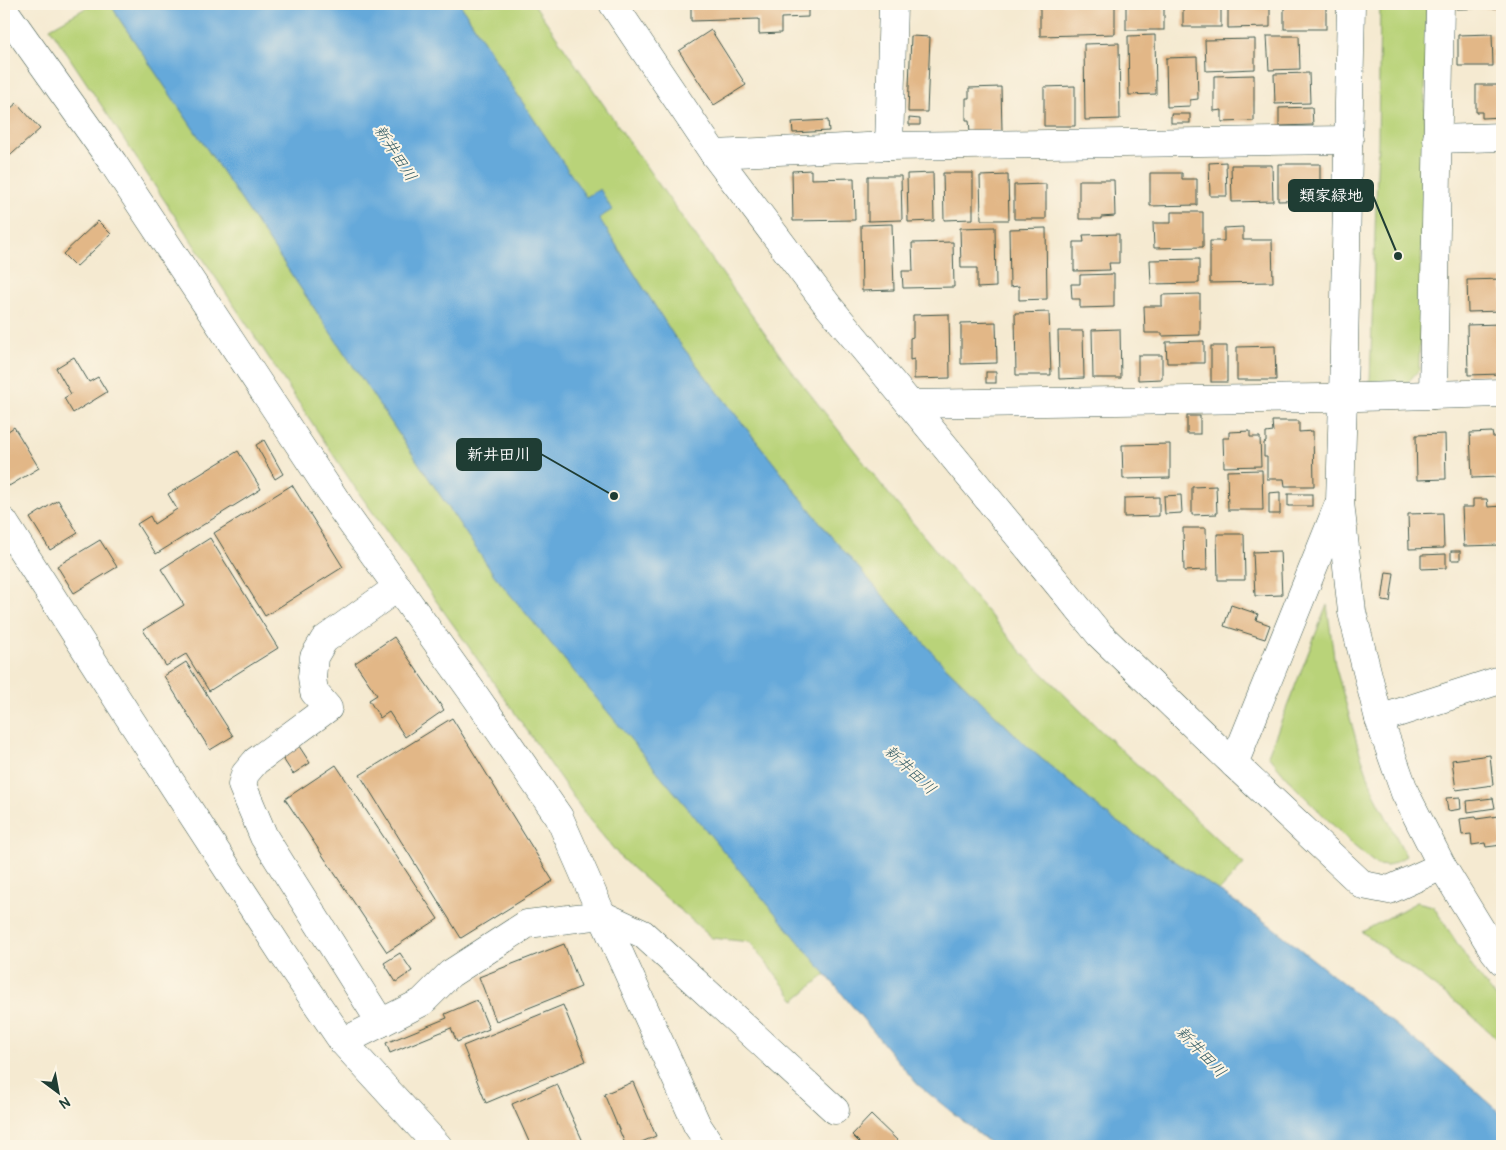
<svg xmlns="http://www.w3.org/2000/svg" width="1506" height="1150" viewBox="0 0 1506 1150" font-family="Pangolin,'Klee One',sans-serif">
<style>
.green{fill:#b9d379;stroke:#6c8856}
.water{fill:#65a9da;stroke:#427387}
.building{fill:#e2b787}
.lines{fill:none;stroke-linecap:round;stroke-linejoin:round}
.minor-casing{stroke:#3f574c;stroke-width:29}
.minor{stroke:#fff;stroke-width:28}
.labels{text-anchor:middle;dominant-baseline:central;stroke-width:4;stroke-linejoin:round;paint-order:stroke}
.water-label{font-size:16px;font-style:italic;fill:#345d66;stroke:#fcf5e5}
.leader{fill:none;stroke:#1f3d34;stroke-width:2}
.callout-dot{fill:#1f3d34;stroke:#fcf5e5;stroke-width:2}
.callout{fill:#1f3d34;stroke:#1f3d34;stroke-width:2}
.callout-label{font-size:16px;text-anchor:middle;font-weight:bold;fill:#fff}
</style>
<rect width="100%" height="100%" fill="#fcf5e5"/>
<filter id="ink" filterUnits="userSpaceOnUse"><feTurbulence type="fractalNoise" baseFrequency=".02" numOctaves="2"/><feDisplacementMap in="SourceGraphic" scale="10" xChannelSelector="R" yChannelSelector="G"/><feConvolveMatrix kernelMatrix="1 2 1 2 8 2 1 2 1" color-interpolation-filters="sRGB"/></filter>
<filter id="wash" filterUnits="userSpaceOnUse"><feTurbulence type="fractalNoise" baseFrequency=".0096" numOctaves="4" result="noise"/><feDisplacementMap in="SourceGraphic" scale="20" xChannelSelector="R" yChannelSelector="G"/><feGaussianBlur stdDeviation="1.12" result="paint"/><feColorMatrix in="noise" values="0 0 0 0 0 0 0 0 0 0 0 0 0 0 0 0 0 1.4 0 .05"/><feComposite in="paint" operator="in"/></filter>
<g filter="url(#wash)">
<rect width="100%" height="100%" fill="#f5ead1"/>
<g class="green">
<path d="M93,4H111L118,17L494,575L826,974L795,1000L750,942L712,938L622,859L588,818L457,630L356,489L50,28Z"/>
<path d="M460,4H534L650,172L785,362L891,497L1021,652L1101,731L1244,864L1219,891L1111,818L1029,748L939,660L830,535L674,336L599,218L600,189L586,198L519,97Z"/>
<path d="M1380,4H1427L1419,370L1407,383H1370L1378,142Z"/>
<path d="M1327,605L1335,665L1359,750L1374,793L1406,856L1388,866L1377,865L1353,845L1293,785L1268,755Z"/>
<path d="M1417,902L1433,906L1477,974L1502,1004V1043L1468,1012L1362,932Z"/>
</g>
<path class="water" d="M111,4H460L519,97L586,197L600,189L612,210L599,218L674,336L830,535L939,660L1029,748L1111,818L1271,926L1451,1069L1502,1114V1146H994L917,1084L494,575L118,17Z"/>
<g id="blocks">
<g class="building">
<path d="M691,4H808V17L781,18V33L759,34V19L691,21Z"/>
<path d="M1040,4H1115V34L1040,36Z"/>
<rect x="1126" y="4" width="38" height="26"/>
<rect x="1183" y="4" width="38" height="23"/>
<path d="M1228,4H1270V27L1228,28Z"/>
<rect x="1284" y="4" width="42" height="25"/>
<path d="M1456,4H1497V8L1456,9Z"/>
<path d="M711,30L746,85L714,105L679,51Z"/>
<path d="M1492,34L1493,66H1458V35Z"/>
<path d="M1155,35L1156,94L1129,95L1128,36Z"/>
<path d="M911,36L930,37L927,112H908Z"/>
<path d="M1267,36H1299L1300,69L1269,70Z"/>
<path d="M1255,39V69L1206,71L1205,40Z"/>
<path d="M1119,43L1120,119L1085,120L1084,44Z"/>
<path d="M1197,57L1198,99L1190,100V106L1167,107L1166,58Z"/>
<path d="M1309,73L1310,103L1275,104L1274,74Z"/>
<path d="M1254,75V121L1222,122V110L1214,111V76Z"/>
<path d="M1476,85H1502V117L1482,118V112H1476Z"/>
<path d="M1075,86V126H1044V87Z"/>
<path d="M1001,87L1002,131L970,132L969,120H966V98H969V88Z"/>
<path d="M17,103L40,129L4,161V114Z"/>
<path d="M1312,107L1313,125L1279,126V108Z"/>
<rect x="1171" y="114" width="19" height="9"/>
<path d="M909,118L920,119V125H909Z"/>
<path d="M828,120L829,131L793,133L792,122Z"/>
<path d="M1226,162L1227,196H1210L1209,163Z"/>
<path d="M1278,164H1320V200L1278,201Z"/>
<path d="M1231,165H1272L1273,201L1232,202Z"/>
<path d="M811,170V179L854,178L855,220L793,221L792,171Z"/>
<path d="M933,173L934,221L908,222L907,174Z"/>
<path d="M943,173H973V219L944,220Z"/>
<path d="M1150,173H1182V179H1197V205L1150,206Z"/>
<path d="M1008,175L1009,220H981L980,176Z"/>
<path d="M868,176H901L902,220L868,221Z"/>
<path d="M1079,180H1114L1115,216L1101,217V219H1079Z"/>
<path d="M1046,184V219H1014V185Z"/>
<path d="M1171,212H1203V247L1154,248L1153,223H1171Z"/>
<path d="M98,221L111,234L76,267L63,254Z"/>
<path d="M892,224L894,290L862,291L861,225Z"/>
<path d="M995,227L996,287L977,288V268H961L960,228Z"/>
<path d="M1243,227V240H1272L1273,282L1210,283V241H1224V228Z"/>
<path d="M1046,228L1047,299L1019,300V286L1010,287L1009,229Z"/>
<path d="M1119,234V263H1109L1110,270L1074,271V242H1084L1083,235Z"/>
<path d="M953,242L954,287L903,288L902,271H913L912,243Z"/>
<path d="M1199,259V283L1151,284L1150,260Z"/>
<path d="M1114,274V307L1080,308V299H1072L1071,284H1080V275Z"/>
<path d="M1502,279V311L1468,312L1467,280Z"/>
<path d="M1200,294V335L1162,336V333H1145L1144,306H1162V295Z"/>
<path d="M1049,312L1051,375H1016L1015,313Z"/>
<path d="M949,314L950,378L914,379V359L910,360V338L913,337V315Z"/>
<path d="M996,322L997,363L961,364V323Z"/>
<path d="M1501,324L1502,374L1468,375L1467,325Z"/>
<path d="M1120,329L1121,378H1093L1092,330Z"/>
<path d="M1058,331H1083L1084,378L1059,379Z"/>
<path d="M1204,341V363H1167L1166,342Z"/>
<rect x="1211" y="346" width="16" height="36"/>
<path d="M1275,346L1276,380H1237V347Z"/>
<path d="M1138,355H1162V379L1138,380Z"/>
<path d="M74,357L89,382L98,377L107,392L73,413L64,398L71,394L56,368Z"/>
<rect x="986" y="372" width="10" height="11"/>
<rect x="1187" y="416" width="13" height="18"/>
<path d="M1272,421H1299V432L1313,431L1314,486H1285L1284,479H1267V457H1264V443L1266,442V433L1273,432Z"/>
<path d="M14,427L39,468L9,486L4,478V434Z"/>
<path d="M1250,431V437H1260L1261,466L1224,467L1223,438H1229V432Z"/>
<path d="M1492,432L1493,437H1500L1501,477L1472,478L1470,433Z"/>
<path d="M1445,434L1446,479L1417,480L1416,435Z"/>
<path d="M264,440L283,474L275,479L256,445Z"/>
<path d="M1170,444V478L1123,479L1122,445Z"/>
<path d="M238,451L261,489L156,554L137,524L150,516L154,524L177,509L168,494Z"/>
<path d="M1262,470L1263,510H1228L1227,471Z"/>
<path d="M292,485L343,567L265,616L214,533Z"/>
<path d="M1216,486L1217,514L1192,515V487Z"/>
<path d="M1280,492V514H1269V493Z"/>
<rect x="1288" y="494" width="24" height="12"/>
<path d="M1181,495L1182,513L1165,514L1164,496Z"/>
<path d="M1159,497V516L1124,517V498Z"/>
<path d="M1473,499H1487L1488,507L1502,506V545L1464,546L1462,507H1473Z"/>
<path d="M58,500L78,533L50,550L30,518Z"/>
<path d="M1443,513L1444,548L1409,549L1408,514Z"/>
<path d="M1183,528H1206L1207,570L1184,571Z"/>
<path d="M1217,534H1244L1245,580H1218Z"/>
<path d="M210,538L278,648L209,691L186,654L166,666L143,630L184,605L161,569Z"/>
<path d="M100,540L117,567L74,593L57,566Z"/>
<path d="M1280,551L1282,595L1255,596L1253,552Z"/>
<rect x="1451" y="551" width="9" height="9"/>
<path d="M1446,554V568L1421,569V555Z"/>
<path d="M1386,572L1394,573L1390,602L1382,601Z"/>
<path d="M1231,605L1258,614L1256,620L1270,625L1265,639L1224,626Z"/>
<path d="M394,637L444,710L405,737L389,712L380,718L369,700L377,695L355,663Z"/>
<path d="M186,662L233,736L210,750L164,676Z"/>
<path d="M452,718L553,881L461,938L360,775Z"/>
<path d="M297,743L310,763L293,774L280,754Z"/>
<path d="M1490,755L1493,785L1456,790L1452,760Z"/>
<path d="M336,765L438,919L387,952L285,799Z"/>
<path d="M1460,797L1461,809L1448,811L1446,798Z"/>
<path d="M1493,798L1495,808L1468,812L1467,801Z"/>
<path d="M1498,816L1502,845L1486,847L1485,843L1472,845L1471,834L1462,835L1460,819L1476,817L1477,819Z"/>
<path d="M564,944L581,987L496,1021L479,977Z"/>
<path d="M400,953L412,971L396,982L384,963Z"/>
<path d="M477,1000L489,1029L457,1042L451,1028L390,1053L386,1043L447,1018L445,1014Z"/>
<path d="M563,1005L586,1061L486,1103L463,1046Z"/>
<path d="M633,1082L656,1136L632,1146H626L604,1094Z"/>
<path d="M557,1084L585,1146H531L512,1104Z"/>
<path d="M871,1115L901,1144L899,1146H863L852,1135Z"/>
</g>
</g>
</g>
<g filter="url(#ink)">
<use href="#blocks" fill-opacity="0" stroke="#3f574c" stroke-width="1"/>
<g class="lines">
<defs>
<g id="minor">
<path d="M613,4L714,154L829,307L910,404L1100,635L1234,764L1363,885L1389,890L1442,866"/>
<path d="M1351,4L1343,398L1340,502L1352,612L1379,719L1405,793L1442,866L1494,951L1502,961"/>
<path d="M4,10L113,163L343,511L476,697L559,817L602,915L527,924L450,974L422,1002L343,1042"/>
<path d="M1437,139L1502,137"/>
<path d="M889,146L893,4"/>
<path d="M714,154L889,146L1349,140"/>
<path d="M1433,395L1440,4"/>
<path d="M910,404L1324,398L1502,393"/>
<path d="M4,522L130,719L281,951L343,1042L438,1146"/>
<path d="M1379,719L1497,681L1502,680"/>
<path d="M1234,764L1338,506"/>
<path d="M602,915L643,934L835,1110"/>
<path d="M602,915L697,1125L711,1146"/>
<path d="M381,1023L264,837L242,785L245,774L256,761L328,708L314,692L312,677L314,657L324,640L398,587"/>
</g>
</defs>
<use href="#minor" class="minor-casing"/>
<use href="#minor" class="minor"/>
</g>
</g>
<g class="labels">
<g class="water-label">
<text transform="translate(395 153) rotate(57)">新井田川</text>
<text transform="translate(910 770) rotate(43)">新井田川</text>
<text transform="translate(1201 1052) rotate(46)">新井田川</text>
</g>
</g>
<path class="leader" d="M1398 256L1373 196M614 496L541 454"/>
<g class="callout-dot">
<circle cx="1398" cy="256" r="5"/>
<circle cx="614" cy="496" r="5"/>
</g>
<g class="callout">
<rect x="1289" y="180" width="84" height="31" rx="5"/>
<rect x="457" y="439" width="84" height="31" rx="5"/>
</g>
<g class="callout-label">
<text x="1331" y="201">類家緑地</text>
<text x="499" y="460">新井田川</text>
</g>
<rect width="1506" height="1150" fill="none" stroke="#fcf5e5" stroke-width="20"/>
<g transform="translate(58 1092) rotate(148)" stroke="#fcf5e5" stroke-width="4" paint-order="stroke">
<path d="M0-4L9 19L0 12L-9 19Z" fill="#1f3d34"/>
<text y="-8" font-size="14" font-weight="bold" text-anchor="middle" fill="#1f3d34">N</text>
</g>
</svg>
